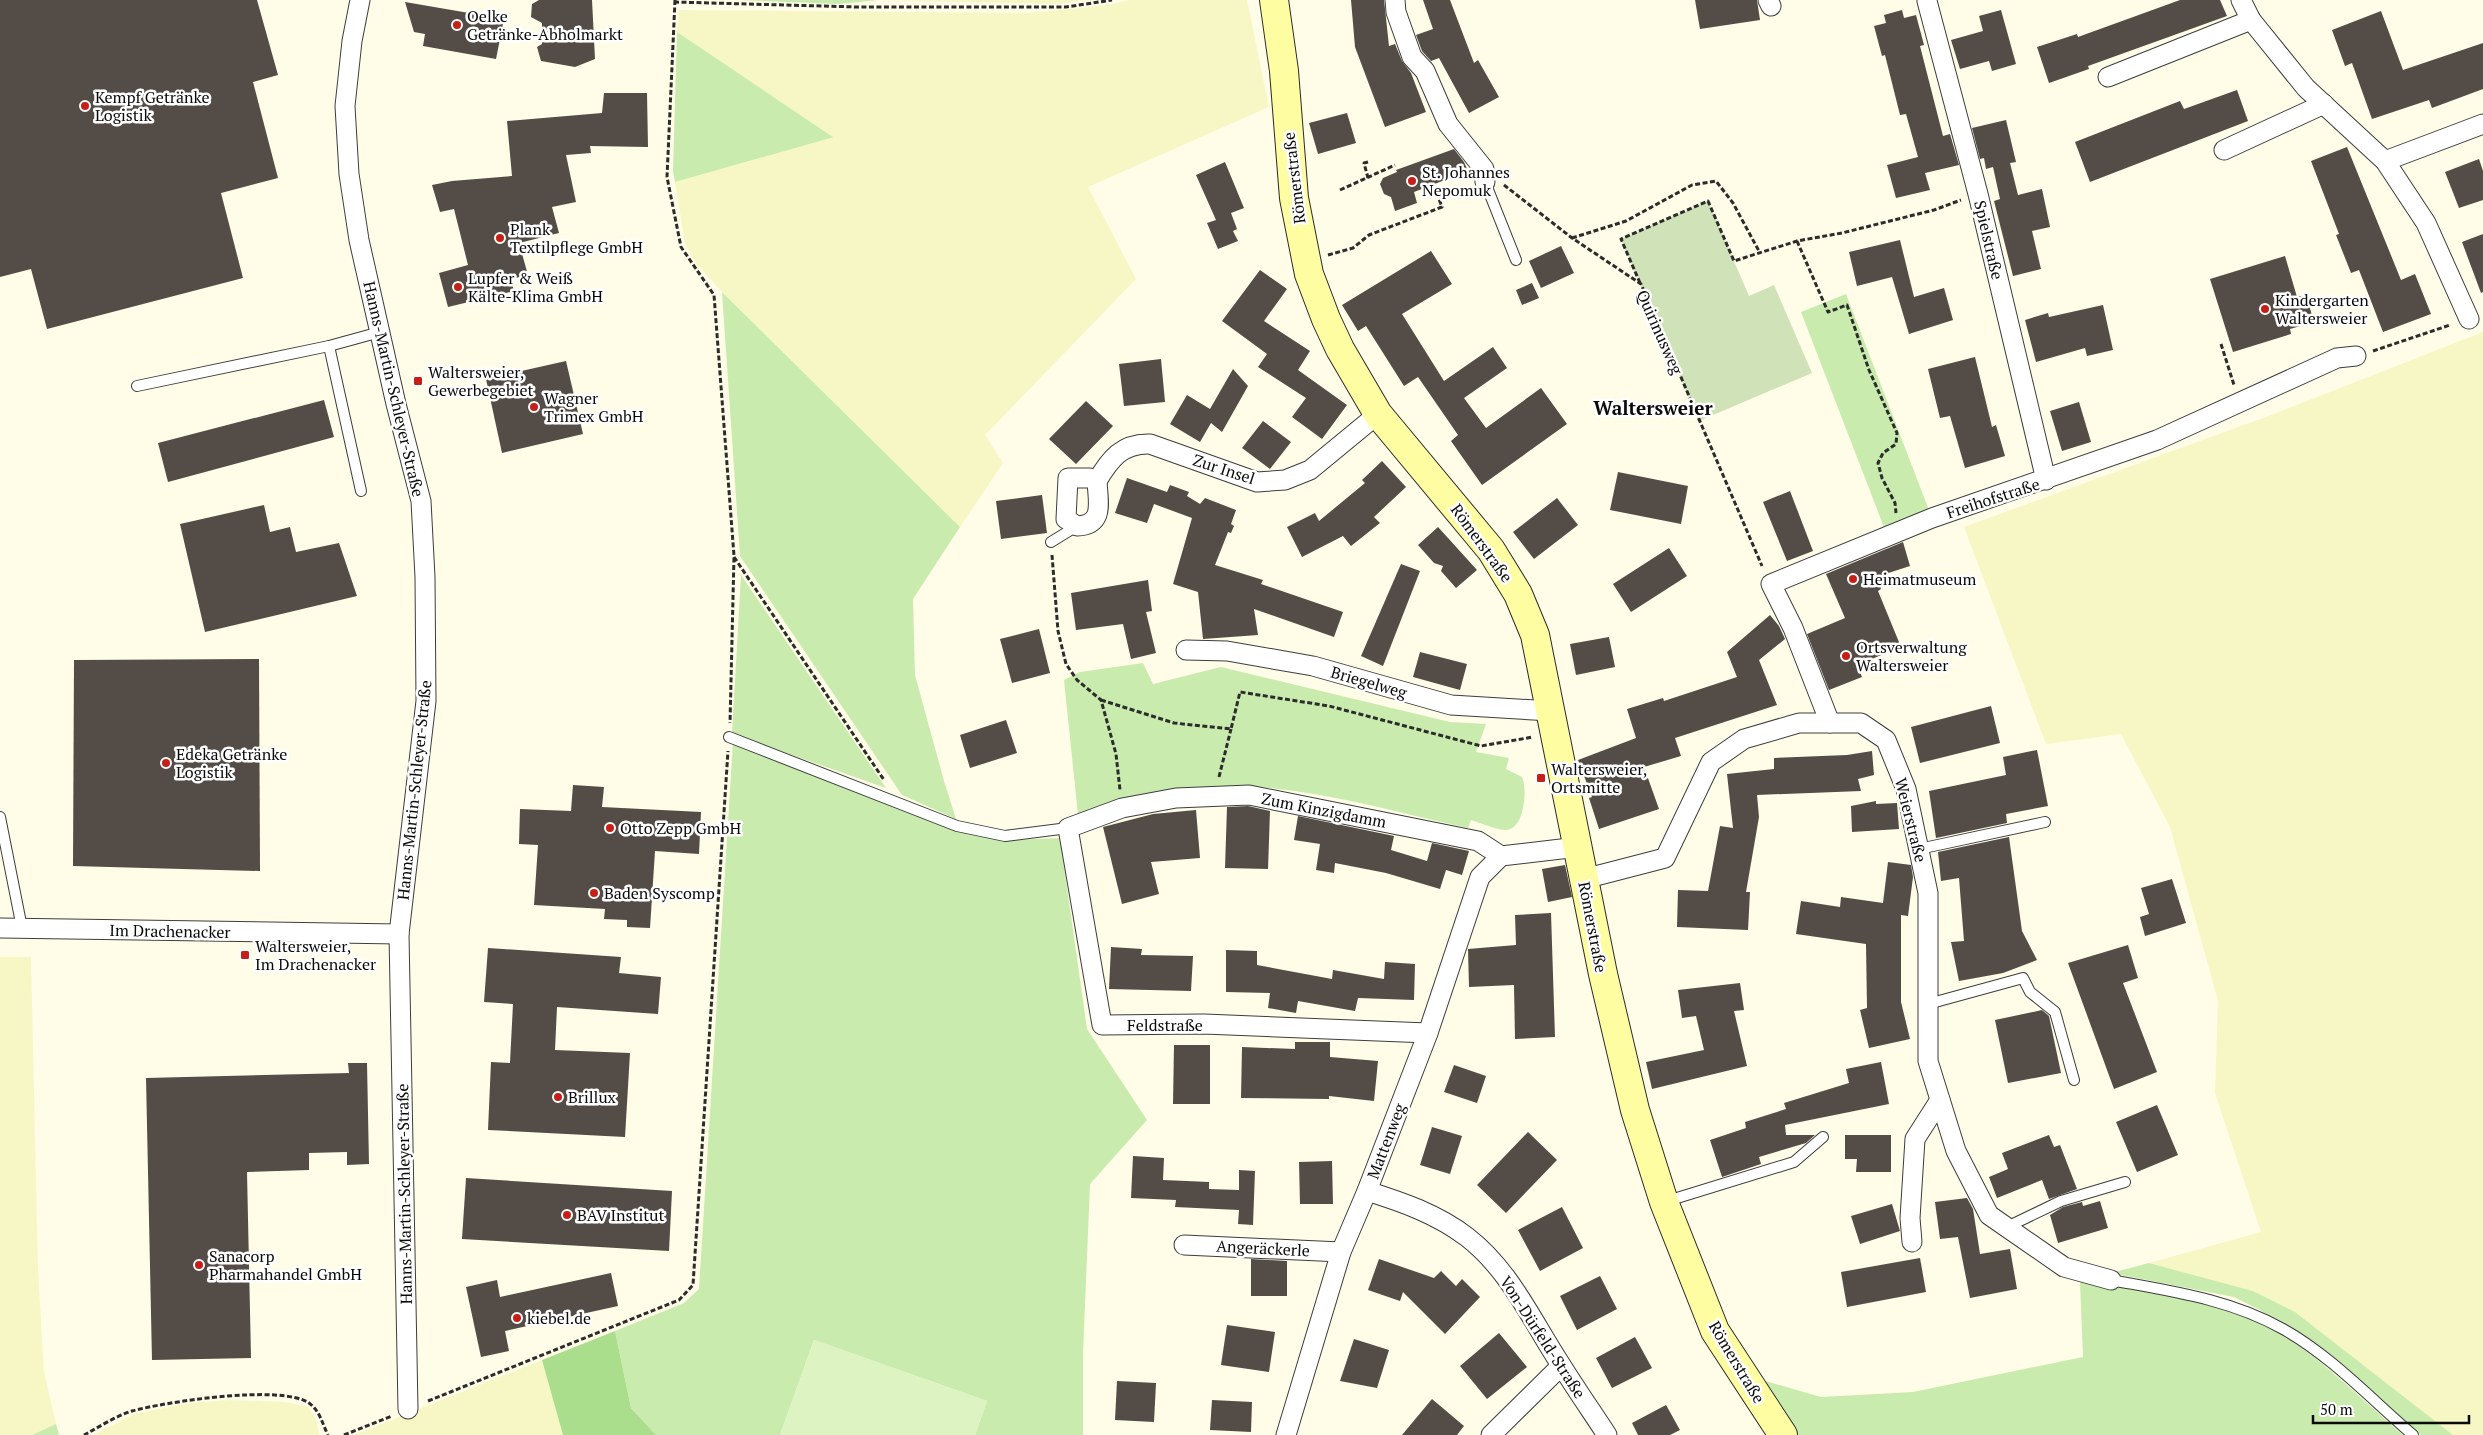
<svg xmlns="http://www.w3.org/2000/svg" width="2483" height="1435" viewBox="0 0 2483 1435" font-family="'PT Serif',serif">
<style>
.farmland{fill:#f7f7c5}
.green{fill:#c9ecae}
.forest{fill:#aade8c}
.cemetery{fill:#d0e2b8}
.pitch{fill:#ddf3c1}
.building{fill:#544c46}
.lines{fill:none;stroke-linecap:round;stroke-linejoin:round}
.lane-casing{stroke:#3d3d3d;stroke-width:12}
.street-casing{stroke:#3d3d3d;stroke-width:21}
.secondary-casing{stroke:#2c2c2c;stroke-width:30}
.path{stroke:#2c2c2c;stroke-width:3;stroke-dasharray:5 2.5;stroke-linecap:butt}
.lane{stroke:#fff;stroke-width:10}
.street{stroke:#fff;stroke-width:19}
.secondary{stroke:#fffda2;stroke-width:28}
.poi-dot{fill:#c51f17;stroke:#fff;stroke-width:2}
.labels{text-anchor:middle;dominant-baseline:central;stroke-width:5;stroke-linejoin:round;paint-order:stroke}
.poi-label{font-size:16px;fill:#0a0a0a;stroke:#fff;text-anchor:start}
.street-label{font-size:16px;fill:#0a0a0a;stroke:#fff}
.quarter-label{font-size:19px;font-weight:bold;fill:#0a0a0a;stroke:#fff}
</style>
<rect width="100%" height="100%" fill="#fffce7"/>
<g class="farmland">
<path d="M879,0H1082L1060,4Z"/>
<path d="M1129,0H1247L1269,107L1088,187L1136,279L985,435L1003,463L960,527L722,292L696,263L685,243L675,182L833,137L677,32L679,10L1030,13L1108,5Z"/>
<path d="M2483,332V1435H2453L2294,1312L2253,1291L2149,1263L2261,1232L2215,1093L2218,1001L2170,827L2121,734L2046,744L1964,527L2274,414Z"/>
<path d="M0,957H31L38,1270L44,1372L56,1424L32,1435H0Z"/>
<path d="M542,1360L563,1435H354Z"/>
<path d="M230,1400L285,1402L308,1407L316,1419L319,1435H93L134,1414L189,1403Z"/>
</g>
<g class="green">
<path d="M737,0H879L839,4Z"/>
<path d="M677,32L833,137H834L675,182L673,171Z"/>
<path d="M722,292L960,527L913,599L915,675L944,781L956,819L902,795L740,556Z"/>
<path d="M1846,294L1932,518L1887,535L1801,312Z"/>
<path d="M741,575L886,788L732,734Z"/>
<path d="M1143,663L1153,684L1221,667L1450,722L1486,724L1476,752L1509,758L1506,769L1522,777C1528,790 1524,831 1505,830C1494,829 1481,823 1471,820L1468,828C1389,811 1309,786 1228,786C1178,787 1127,804 1078,815L1064,680L1080,672Z"/>
<path d="M733,742L971,835L1009,840L1060,838L1087,1029L1147,1120L1090,1184L1083,1353V1435H975L987,1401L814,1340L780,1435H656L631,1408L615,1331L684,1303L699,1289Z"/>
<path d="M2149,1263L2253,1291L2295,1312L2453,1435H2421L2312,1341L2258,1309L2234,1297L2111,1273Z"/>
<path d="M2080,1282C2139,1290 2202,1295 2257,1321C2312,1347 2357,1396 2403,1435H1799L1771,1400L1762,1380L1821,1397L1913,1392L2083,1357Z"/>
<path d="M56,1424L59,1435H32Z"/>
</g>
<path class="forest" d="M615,1331L631,1408L656,1435H563L542,1360Z"/>
<path class="cemetery" d="M1708,201L1749,296L1774,285L1812,373L1699,421L1621,239Z"/>
<path class="pitch" d="M814,1340L987,1401L975,1435H780Z"/>
<g class="building">
<path d="M0,0H257L278,75L253,82L278,178L221,193L243,278L47,329L31,269L0,277Z"/>
<path d="M539,0H592L595,59L575,67L541,61L537,47L542,44V23L531,17L532,4Z"/>
<path d="M1351,0H1384L1389,46L1395,44L1402,61L1411,73L1426,112L1385,127L1355,47Z"/>
<path d="M1423,0H1450L1474,63L1478,60L1499,97L1469,113L1439,58L1431,61L1422,51L1416,35L1433,29Z"/>
<path d="M1695,0H1757L1760,20L1700,29Z"/>
<path d="M2180,0H2220L2227,16L2088,66L2089,69L2049,83L2037,47L2077,34L2078,37Z"/>
<path d="M405,2L504,19L496,59L423,46L425,34L414,32Z"/>
<path d="M1902,10L1904,18L1916,15L1924,45L1920,46L1943,136L1950,134L1959,165L1925,173L1930,190L1896,198L1887,165L1918,157L1906,114L1900,115L1885,55L1882,56L1874,26L1886,23L1884,15Z"/>
<path d="M2001,10L2016,64L1992,71L1989,61L1960,69L1951,40L1983,31L1979,16Z"/>
<path d="M2381,11L2403,70L2483,43V89L2432,108L2429,100L2372,119L2352,63L2345,66L2332,30Z"/>
<path d="M2237,90L2248,121L2090,182L2075,142L2180,101L2184,109Z"/>
<path d="M604,93H647L648,147L590,146L591,153L566,155L576,202L552,207L559,233L519,243L528,275L511,279L514,291L448,307L439,273L468,265L454,209L440,212L432,185L452,181L512,176L507,121L602,113Z"/>
<path d="M1347,113L1356,143L1318,154L1309,123Z"/>
<path d="M2006,120L2016,162L2010,163L2018,195L2042,189L2050,227L2032,231L2041,269L2013,276L1994,201L2000,199L1993,167L1986,169L1984,158L1980,159L1972,128Z"/>
<path d="M2347,147L2401,280L2415,274L2431,314L2383,332L2359,270L2351,273L2336,235L2339,234L2311,161Z"/>
<path d="M1454,149L1464,162L1468,171L1414,192L1417,203L1395,211L1391,197L1384,194L1380,184L1383,178L1397,172L1396,170Z"/>
<path d="M2479,159L2483,171V200L2459,208L2445,172Z"/>
<path d="M1225,162L1244,208L1231,213L1237,229L1233,231L1238,241L1218,249L1207,223L1216,220L1196,175Z"/>
<path d="M2483,234V292L2481,293L2462,242Z"/>
<path d="M1900,240L1914,297L1944,288L1953,320L1909,334L1892,277L1857,286L1849,252Z"/>
<path d="M1561,246L1574,273L1541,288L1529,261Z"/>
<path d="M1431,251L1452,284L1402,314L1444,381L1493,347L1507,368L1464,398L1486,428L1541,388L1567,424L1482,485L1451,441L1458,435L1418,377L1404,386L1366,326L1358,331L1342,305Z"/>
<path d="M2285,256L2297,297L2306,295L2314,322L2290,329L2291,334L2233,352L2210,279Z"/>
<path d="M1260,270L1287,289L1264,321L1310,351L1298,370L1347,405L1322,439L1292,417L1306,398L1258,367L1267,354L1222,321Z"/>
<path d="M1532,283L1539,298L1522,305L1516,290Z"/>
<path d="M2103,305L2113,350L2087,356L2085,348L2036,362L2025,320L2048,313L2049,317Z"/>
<path d="M1975,357L1992,427L1996,425L2005,456L1965,468L1950,416L1940,418L1928,369Z"/>
<path d="M1161,359L1165,402L1124,406L1119,364Z"/>
<path d="M566,361L583,434L502,453L486,379Z"/>
<path d="M1233,369L1248,386L1222,432L1211,423L1200,442L1170,424L1187,395L1210,409Z"/>
<path d="M324,400L334,437L168,482L158,443Z"/>
<path d="M1086,401L1113,426L1076,464L1049,439Z"/>
<path d="M2079,402L2091,442L2062,451L2050,411Z"/>
<path d="M1263,421L1291,442L1270,469L1242,448Z"/>
<path d="M1382,461L1406,487L1374,517L1380,523L1351,546L1343,536L1302,557L1287,527L1315,513L1319,521L1365,483L1362,480Z"/>
<path d="M1618,472L1688,486L1681,524L1610,510Z"/>
<path d="M1127,478L1167,492L1170,485L1189,492L1187,496L1200,504L1205,498L1236,510L1231,524L1234,526L1231,533L1228,532L1215,565L1263,580L1261,584L1343,612L1334,637L1254,609L1258,635L1203,639L1198,592L1173,584L1192,518L1154,504L1147,523L1115,513Z"/>
<path d="M1790,491L1813,551L1787,561L1763,502Z"/>
<path d="M1042,495L1047,533L1001,539L996,501Z"/>
<path d="M1557,498L1578,525L1534,559L1513,532Z"/>
<path d="M264,505L270,532L290,527L296,552L339,543L357,596L205,632L180,524Z"/>
<path d="M1438,527L1477,570L1456,588L1441,571L1443,566L1434,563L1418,545Z"/>
<path d="M1903,542L1910,566L1876,577L1881,589L1878,591L1901,647L1857,665L1862,677L1829,690L1807,634L1845,618L1826,574Z"/>
<path d="M1669,548L1687,576L1631,612L1613,584Z"/>
<path d="M1401,564L1420,571L1383,666L1361,656Z"/>
<path d="M1148,580L1152,611L1146,612L1156,653L1131,659L1123,624L1076,630L1071,593Z"/>
<path d="M1770,615L1779,626L1785,639L1759,660L1777,705L1675,738L1681,756L1644,767L1659,809L1599,829L1589,798L1592,797L1578,760L1636,738L1627,709L1663,698L1664,701L1737,677L1727,652Z"/>
<path d="M1039,629L1050,673L1012,683L1000,639Z"/>
<path d="M1609,637L1615,667L1576,675L1570,644Z"/>
<path d="M1420,652L1467,664L1460,690L1413,677Z"/>
<path d="M259,659L260,871L73,866L74,660Z"/>
<path d="M1991,706L2000,743L1920,763L1911,727Z"/>
<path d="M1006,720L1017,753L970,768L960,735Z"/>
<path d="M2037,750L2048,806L2006,814L2007,823L1936,838L1929,791L2006,775L2003,757Z"/>
<path d="M1872,751L1874,775L1858,779L1861,791L1757,795L1759,817L1746,892H1750L1748,930L1677,927L1678,890L1708,891L1720,826L1733,828L1727,774L1774,769V758L1847,755Z"/>
<path d="M573,785L604,787L602,807L701,812L699,854L655,851L650,928L627,927V920L604,919L605,909L534,905L538,845L519,844L520,809L571,811Z"/>
<path d="M1876,801V804L1897,803L1899,829L1852,832L1851,806Z"/>
<path d="M1248,806L1270,811L1268,869L1225,868L1227,807Z"/>
<path d="M1196,810L1200,858L1151,862L1159,894L1122,904L1103,827L1153,814Z"/>
<path d="M1298,816L1394,836L1391,850L1427,861L1432,843L1469,851L1462,875L1446,870L1440,889L1386,873L1335,863L1334,873L1316,870L1320,844L1294,840Z"/>
<path d="M2009,837L2022,931L2037,960L2003,973L1959,981L1951,942L1964,941L1959,878L1941,881L1938,852Z"/>
<path d="M1888,862L1911,865L1913,877L1908,916L1901,915V1002L1910,1039L1869,1048L1860,1010L1867,1008L1866,944L1796,934L1801,901L1840,907L1841,897L1883,903Z"/>
<path d="M1565,865L1572,897L1548,902L1542,869Z"/>
<path d="M2172,879L2186,923L2145,936L2140,917L2149,914L2141,888Z"/>
<path d="M1551,913L1555,1037L1515,1039L1514,985L1469,987L1468,949L1516,945L1515,915Z"/>
<path d="M2128,945L2138,978L2123,983L2157,1072L2114,1089L2068,963Z"/>
<path d="M1111,947L1142,949L1141,955L1193,956L1191,991L1109,989Z"/>
<path d="M488,948L621,957L619,973L661,977L658,1014L557,1007L555,1050L630,1053L625,1137L488,1130L491,1062L510,1063L513,1004L484,1002Z"/>
<path d="M1226,950L1257,951V965L1332,979L1333,970L1384,979L1385,962L1415,964L1414,1000L1358,998L1355,1011L1298,1001L1296,1013L1268,1008L1270,993L1226,992Z"/>
<path d="M1740,983L1744,1010L1734,1011L1747,1066L1652,1089L1646,1062L1704,1050L1696,1016L1682,1018L1678,990Z"/>
<path d="M2042,1010L2049,1016L2061,1073L2008,1083L1995,1020Z"/>
<path d="M1295,1042H1330V1057L1378,1061L1374,1101L1329,1096V1099L1241,1098L1242,1047L1295,1049Z"/>
<path d="M1174,1045H1210V1104H1173Z"/>
<path d="M1881,1062L1889,1104L1785,1125L1786,1135H1815L1806,1143L1759,1157L1761,1164L1722,1177L1710,1140L1746,1128L1745,1122L1786,1109L1784,1103L1849,1083L1846,1069Z"/>
<path d="M348,1063H367L369,1164L347,1165V1152L309,1153V1170L247,1172L251,1358L152,1360L146,1078L349,1073Z"/>
<path d="M1454,1065L1486,1076L1477,1103L1444,1092Z"/>
<path d="M2157,1105L2178,1155L2137,1172L2116,1122Z"/>
<path d="M1432,1127L1462,1136L1450,1174L1420,1165Z"/>
<path d="M1528,1132L1557,1160L1506,1213L1477,1185Z"/>
<path d="M1845,1135H1891V1172H1856L1857,1159H1845Z"/>
<path d="M2049,1135L2054,1147L2060,1145L2077,1189L2049,1199L2042,1180L1997,1198L1989,1177L2008,1169L2002,1153Z"/>
<path d="M1133,1156L1164,1158L1163,1180L1209,1182V1189L1239,1190V1170L1255,1171L1253,1225L1238,1224L1239,1210L1175,1207L1176,1200L1131,1198Z"/>
<path d="M1332,1161L1333,1204H1300L1299,1162Z"/>
<path d="M466,1178L672,1191L669,1251L462,1239Z"/>
<path d="M1967,1198L1973,1209L1980,1254L2010,1249L2017,1289L1970,1298L1958,1237L1940,1239L1935,1202Z"/>
<path d="M2100,1201L2108,1228L2058,1243L2050,1215L2063,1207L2082,1202L2083,1206Z"/>
<path d="M1892,1204L1900,1231L1860,1244L1851,1216Z"/>
<path d="M1562,1207L1583,1248L1540,1271L1518,1230Z"/>
<path d="M1920,1258L1926,1292L1847,1307L1841,1272Z"/>
<path d="M1251,1259L1287,1261V1296H1251Z"/>
<path d="M1379,1259L1434,1278L1441,1271L1456,1286L1462,1279L1480,1297L1445,1334L1403,1292L1400,1301L1368,1290Z"/>
<path d="M611,1273L618,1306L505,1331L509,1351L481,1357L466,1287L497,1280L500,1297Z"/>
<path d="M1600,1276L1617,1309L1577,1330L1560,1296Z"/>
<path d="M1227,1325L1275,1332L1269,1372L1221,1365Z"/>
<path d="M1499,1333L1527,1367L1487,1399L1460,1366Z"/>
<path d="M1635,1337L1652,1368L1612,1388L1596,1358Z"/>
<path d="M1354,1339L1389,1350L1377,1388L1340,1381Z"/>
<path d="M1117,1381L1156,1383L1154,1422L1115,1420Z"/>
<path d="M1432,1399L1464,1426L1457,1435H1402Z"/>
<path d="M1212,1400L1252,1402L1251,1432L1210,1430Z"/>
<path d="M1666,1405L1680,1430L1670,1435H1638L1632,1423Z"/>
</g>
<g class="lines">
<defs>
<g id="lane">
<path d="M1485,182L1516,260"/>
<path d="M329,346L361,491"/>
<path d="M137,386L329,346L380,332"/>
<path d="M1051,542L1077,526"/>
<path d="M729,737L957,826L1005,836L1068,828"/>
<path d="M0,817L22,928"/>
<path d="M1919,849L2045,822"/>
<path d="M1928,1004L2023,978L2030,992L2055,1012L2074,1080"/>
<path d="M1664,1202L1794,1162L1823,1137"/>
<path d="M2007,1227L2061,1201L2125,1182"/>
<path d="M2111,1280C2170,1291 2230,1299 2283,1329C2330,1355 2372,1400 2413,1435"/>
</g>
<g id="street">
<path d="M360,0L352,41L345,106L349,174L359,240L396,404L421,501L425,577L426,701L399,934L408,1409"/>
<path d="M1395,0L1396,12L1412,57L1425,71L1448,124L1484,169L1485,182"/>
<path d="M1768,0L1771,6"/>
<path d="M2241,0L2251,20L2306,88L2385,161L2426,223L2469,319"/>
<path d="M1927,1L1978,194L2046,480"/>
<path d="M2108,77L2251,20"/>
<path d="M2224,150L2324,104"/>
<path d="M2385,161L2483,124"/>
<path d="M1068,478H1090L1097,481C1098,502 1105,525 1077,526L1066,519Z"/>
<path d="M1097,481C1110,459 1122,443 1150,444L1257,482L1285,480L1310,470L1378,414"/>
<path d="M1186,650L1227,651L1313,666L1451,705L1551,711"/>
<path d="M1830,723L1793,628L1771,584L1932,518L2157,440L2337,358L2356,356"/>
<path d="M1584,879L1665,858L1711,762L1744,739L1799,723H1861L1886,740L1906,789L1928,893V1061L1956,1151L1989,1215L2064,1267L2111,1280"/>
<path d="M0,928L399,934"/>
<path d="M1428,1033L1204,1024L1102,1025L1068,828L1122,808L1176,798L1249,795L1478,841L1501,856L1578,847"/>
<path d="M1367,1191C1402,1202 1437,1214 1467,1237C1510,1270 1532,1321 1561,1365C1576,1389 1592,1412 1607,1435"/>
<path d="M1912,1242L1910,1218L1915,1139L1940,1100"/>
<path d="M1184,1245L1341,1252"/>
<path d="M1286,1435L1341,1252L1367,1191L1428,1033L1480,877L1501,856"/>
<path d="M1491,1435L1561,1366"/>
</g>
<path id="secondary" d="M1274,0L1284,71L1294,198L1309,274L1326,319L1340,349L1378,414L1491,550L1518,594L1535,635L1603,974L1635,1110L1664,1202L1715,1331L1783,1435"/>
</defs>
<use href="#lane" class="lane-casing"/>
<use href="#street" class="street-casing"/>
<use href="#secondary" class="secondary-casing"/>
<g class="path">
<path d="M675,0L667,177L681,247L714,295L734,556L730,723"/>
<path d="M674,2L858,7H1066L1112,0"/>
<path d="M1368,162L1364,163L1368,178"/>
<path d="M1504,185L1572,238L1641,284L1762,566"/>
<path d="M1340,190L1395,165"/>
<path d="M1572,238L1626,221L1692,185L1716,181L1733,203L1760,253"/>
<path d="M1797,241L1828,312L1847,305L1869,370L1897,433L1896,444L1883,453L1878,463L1882,478L1895,503L1896,513"/>
<path d="M1328,255L1353,248L1369,235L1442,207L1439,199L1468,188"/>
<path d="M1640,283L1621,239L1708,201L1734,261L1797,241L1842,233L1934,210L1961,200"/>
<path d="M2221,344L2234,385"/>
<path d="M2373,351L2450,325"/>
<path d="M1052,555L1058,631L1066,664L1077,680L1101,700L1116,754L1120,790"/>
<path d="M734,557L884,780"/>
<path d="M1101,700L1174,723L1231,729L1240,692L1329,706L1481,746L1533,737"/>
<path d="M1219,777L1231,729"/>
<path d="M428,1401L679,1300L693,1285L728,751"/>
<path d="M84,1435C99,1427 116,1416 132,1411C165,1402 281,1384 309,1403C320,1411 322,1423 328,1435"/>
<path d="M344,1435L392,1416"/>
</g>
<use href="#lane" class="lane"/>
<use href="#street" class="street"/>
<use href="#secondary" class="secondary"/>
</g>
<g class="poi-dot">
<circle cx="457" cy="25" r="5"/>
<circle cx="85" cy="106" r="5"/>
<circle cx="1412" cy="181" r="5"/>
<circle cx="500" cy="238" r="5"/>
<circle cx="458" cy="287" r="5"/>
<circle cx="2265" cy="309" r="5"/>
<rect x="413" y="376" width="10" height="10" rx="2.5"/>
<circle cx="534" cy="407" r="5"/>
<circle cx="1853" cy="579" r="5"/>
<circle cx="1846" cy="656" r="5"/>
<circle cx="166" cy="763" r="5"/>
<rect x="1536" y="773" width="10" height="10" rx="2.5"/>
<circle cx="610" cy="828" r="5"/>
<circle cx="594" cy="893" r="5"/>
<rect x="240" y="950" width="10" height="10" rx="2.5"/>
<circle cx="558" cy="1097" r="5"/>
<circle cx="567" cy="1215" r="5"/>
<circle cx="199" cy="1265" r="5"/>
<circle cx="517" cy="1318" r="5"/>
</g>
<g class="labels">
<g class="poi-label">
<text x="467" y="16">Oelke<tspan x="467" dy="18">Getränke-Abholmarkt</tspan></text>
<text x="95" y="97">Kempf Getränke<tspan x="95" dy="18">Logistik</tspan></text>
<text x="1422" y="172">St. Johannes<tspan x="1422" dy="18">Nepomuk</tspan></text>
<text x="510" y="229">Plank<tspan x="510" dy="18">Textilpflege GmbH</tspan></text>
<text x="468" y="278">Lupfer &amp; Weiß<tspan x="468" dy="18">Kälte-Klima GmbH</tspan></text>
<text x="2275" y="300">Kindergarten<tspan x="2275" dy="18">Waltersweier</tspan></text>
<text x="428" y="372">Waltersweier,<tspan x="428" dy="18">Gewerbegebiet</tspan></text>
<text x="544" y="398">Wagner<tspan x="544" dy="18">Trimex GmbH</tspan></text>
<text x="1863" y="579">Heimatmuseum</text>
<text x="1856" y="647">Ortsverwaltung<tspan x="1856" dy="18">Waltersweier</tspan></text>
<text x="176" y="754">Edeka Getränke<tspan x="176" dy="18">Logistik</tspan></text>
<text x="1551" y="769">Waltersweier,<tspan x="1551" dy="18">Ortsmitte</tspan></text>
<text x="620" y="828">Otto Zepp GmbH</text>
<text x="604" y="893">Baden Syscomp</text>
<text x="255" y="946">Waltersweier,<tspan x="255" dy="18">Im Drachenacker</tspan></text>
<text x="568" y="1097">Brillux</text>
<text x="577" y="1215">BAV Institut</text>
<text x="209" y="1256">Sanacorp<tspan x="209" dy="18">Pharmahandel GmbH</tspan></text>
<text x="527" y="1318">kiebel.de</text>
</g>
<g class="street-label">
<text transform="translate(1294 178) rotate(-97)">Römerstraße</text>
<text transform="translate(1989 240) rotate(77)">Spielstraße</text>
<text transform="translate(1660 332) rotate(66)">Quirinusweg</text>
<text transform="translate(394 389) rotate(77)">Hanns-Martin-Schleyer-Straße</text>
<text transform="translate(1224 469) rotate(18)">Zur Insel</text>
<text transform="translate(1993 498) rotate(-18)">Freihofstraße</text>
<text transform="translate(1482 543) rotate(54)">Römerstraße</text>
<text transform="translate(1369 682) rotate(16)">Briegelweg</text>
<text transform="translate(414 790) rotate(-84)">Hanns-Martin-Schleyer-Straße</text>
<text transform="translate(1324 810) rotate(11)">Zum Kinzigdamm</text>
<text transform="translate(1911 820) rotate(76)">Weierstraße</text>
<text transform="translate(1593 927) rotate(79)">Römerstraße</text>
<text transform="translate(170 931) rotate(1)">Im Drachenacker</text>
<text x="1165" y="1025">Feldstraße</text>
<text transform="translate(1386 1141) rotate(-69)">Mattenweg</text>
<text transform="translate(404 1194) rotate(-91)">Hanns-Martin-Schleyer-Straße</text>
<text transform="translate(1263 1248) rotate(3)">Angeräckerle</text>
<text transform="translate(1543 1337) rotate(57)">Von-Dürfeld-Straße</text>
<text transform="translate(1737 1362) rotate(59)">Römerstraße</text>
</g>
<g class="quarter-label">
<text x="1653" y="407">Waltersweier</text>
</g>
</g>
<path d="M2313 1415v8h156v-8" fill="none" stroke="#0a0a0a" stroke-width="2.5"/>
<text x="2320" y="1415" font-size="15" fill="#0a0a0a" stroke="#ffffff" stroke-width="4" paint-order="stroke">50 m</text>
</svg>
